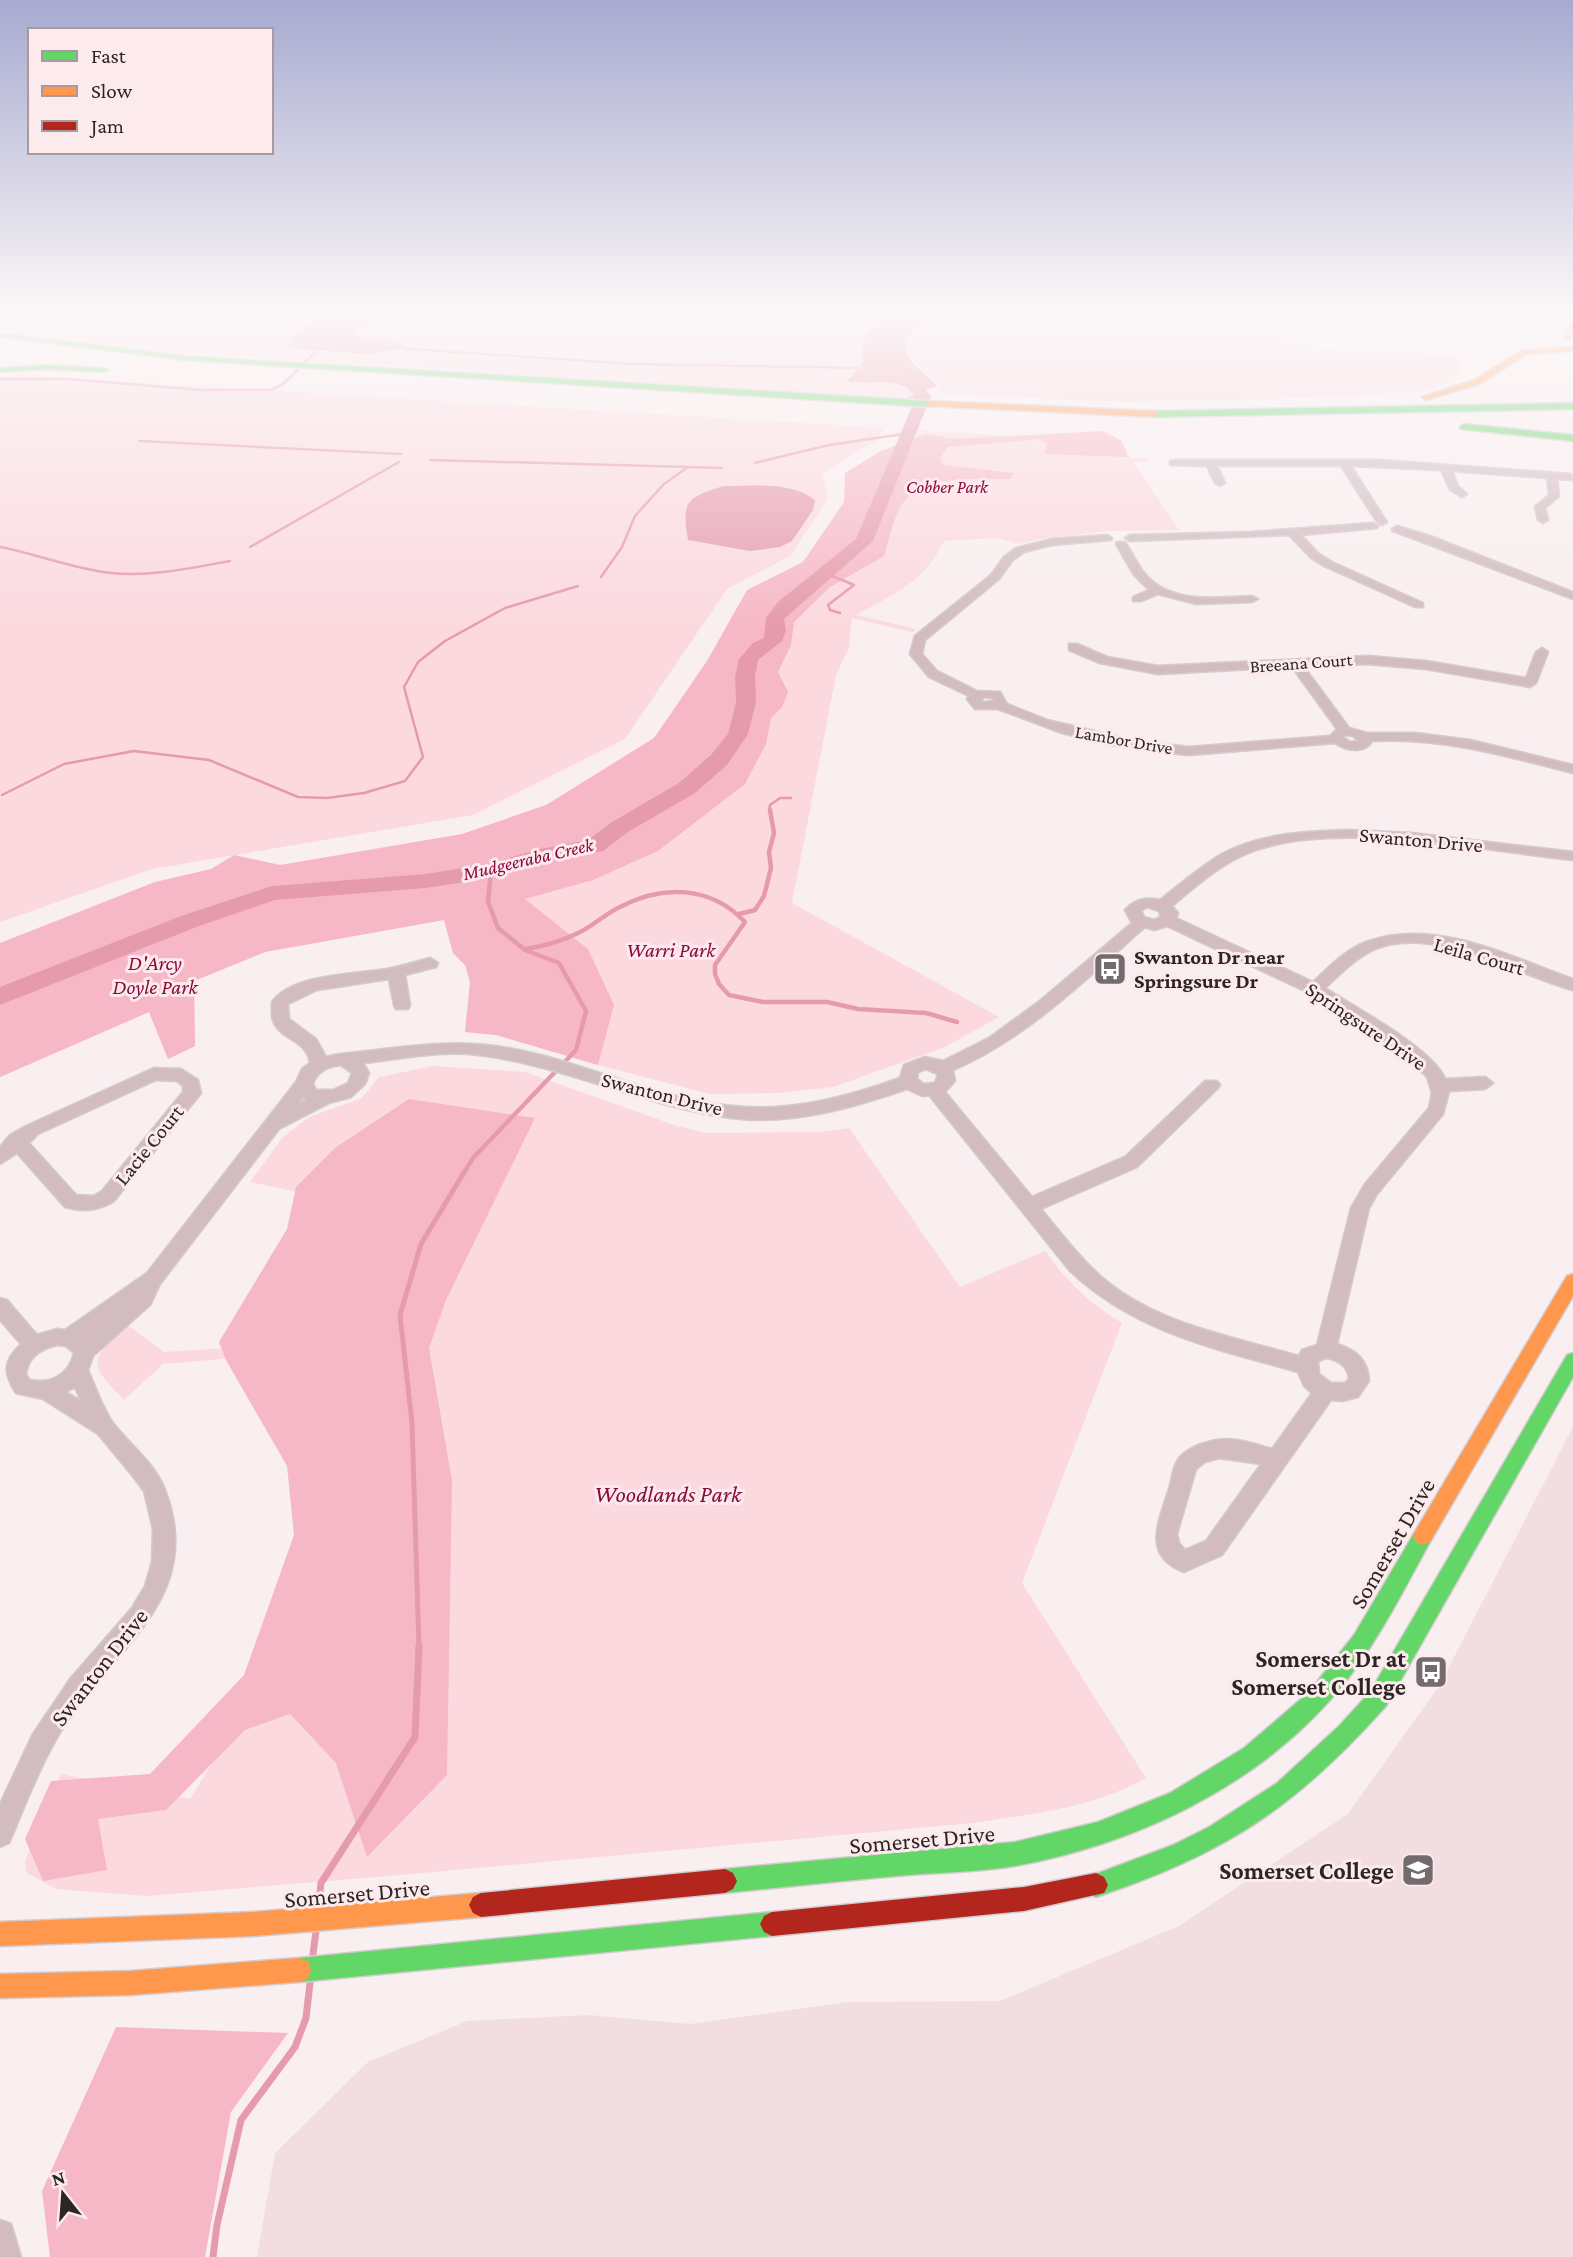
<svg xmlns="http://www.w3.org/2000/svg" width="1573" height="2257" viewBox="0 0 1573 2257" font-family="'Crimson Pro',serif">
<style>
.built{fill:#f2dee1}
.green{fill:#fbd9df}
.forest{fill:#f6b8c6}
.water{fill:#e69bad}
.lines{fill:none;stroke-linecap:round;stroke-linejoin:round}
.stream-far3{stroke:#e69bad;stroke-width:2.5}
.stream-far2{stroke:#e69bad;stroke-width:4.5}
.stream-far1{stroke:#e69bad;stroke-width:5}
.stream{stroke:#e69bad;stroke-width:7}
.river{fill:#e69bad;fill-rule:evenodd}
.street-casing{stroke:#d3cbcc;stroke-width:3}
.fast-casing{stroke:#d3cbcc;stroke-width:3}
.slow-casing{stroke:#d3cbcc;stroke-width:3}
.jam-casing{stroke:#d3cbcc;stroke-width:3}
.street{fill:#d2bcc0;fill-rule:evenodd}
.fast{fill:#63d668;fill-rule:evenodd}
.slow{fill:#ff974d;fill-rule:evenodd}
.jam{fill:#b3261e;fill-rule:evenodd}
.rail{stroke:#bbadaf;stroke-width:2.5;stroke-dasharray:4.5 4.5;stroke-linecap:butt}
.slow-bridge-casing{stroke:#d3cbcc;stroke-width:10;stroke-linecap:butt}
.slow-bridge{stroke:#ff974d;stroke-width:9}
.labels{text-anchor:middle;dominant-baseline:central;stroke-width:6;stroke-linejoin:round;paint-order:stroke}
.far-park-label{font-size:18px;font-style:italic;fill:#8a0a3e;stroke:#fdeaed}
.far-street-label{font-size:18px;fill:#2b2526;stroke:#fdeaed}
.far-water-label{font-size:19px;font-style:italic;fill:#89083d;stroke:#fdeaed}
.street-label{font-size:21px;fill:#2b2526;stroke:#fdeaed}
.park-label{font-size:21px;font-style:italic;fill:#8a0a3e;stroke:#fdeaed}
.poi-label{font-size:21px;font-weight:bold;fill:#2b2526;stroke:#fdeaed;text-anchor:start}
.near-park-label{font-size:24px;font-style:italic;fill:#8a0a3e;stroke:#fdeaed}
.near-street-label{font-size:24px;fill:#2b2526;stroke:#fdeaed}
.near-poi-label{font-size:24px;font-weight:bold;fill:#2b2526;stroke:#fdeaed;text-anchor:end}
</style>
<rect width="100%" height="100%" fill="#f9eef0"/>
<path class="built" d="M1573,1427V2257H257L275,2153L368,2062L467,2021L588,2015L690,2024L848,2002L1000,2001L1179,1926L1348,1814L1439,1686Z"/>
<g class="green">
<path d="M0,311H888L873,325L863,348L864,364L848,378L852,382C869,382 906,380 915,395L905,399L160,351L0,331Z"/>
<path d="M929,311L994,319L1160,314L1229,316L1255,329L1309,347L1453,356L1459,360L1462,372L1436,389L1346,397L1120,402L943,394L929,375L906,355V342Z"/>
<path d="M25,374L49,377L884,428L877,440L822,473L828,499L790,556L727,589L625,739L473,815L152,869L0,922V377Z"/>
<path d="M910,430L1120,442L1131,458H1146L1149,461L1133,462L1179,530L1109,531L1039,539L1019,544L998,538L944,541C925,582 894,594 856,615L916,629L913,632L852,618L849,648L836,675L792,903L999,1017L945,1047L833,1087L777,1093L710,1094L598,1065L496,1035L465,1032L470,982L465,965L453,953L444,920L265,952L194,981L195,1046L168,1059L149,1012L0,1077V997L491,871L745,676L864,541Z"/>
<path d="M433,1066L525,1072L677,1126L706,1133L820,1132L849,1128L960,1287L1045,1251C1067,1282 1090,1304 1122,1323L1022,1583L1146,1778C1092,1808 1033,1814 973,1823L401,1875L146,1896L56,1889L27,1873L25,1862L61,1774L190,1799L259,1687L301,1576L304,1456L234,1358L163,1364L124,1400C88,1364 89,1359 127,1325L164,1352L228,1348L311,1195L250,1182L282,1138L309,1117L362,1098L379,1077Z"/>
</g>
<g class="forest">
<path d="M1103,431L1122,441L1128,457L1045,454L1047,444L1041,439L948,447L940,458L943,465L1014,473L1010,479C975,480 919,472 899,509C892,523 889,541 884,556L830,587L794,622L791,645L778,672L788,692L782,707L771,718L766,744L745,784L658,851L593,880L525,899L588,949L614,1005L598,1065L496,1035L465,1032L470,982L465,965L453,953L444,920L265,952L194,981L195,1046L168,1059L149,1012L0,1077V943L155,882L211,869L234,855L280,865L462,834L546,805L654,738L707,661L747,590L803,562L844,502L845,473L881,451L926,434L954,439Z"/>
<path d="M409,1099L535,1118L446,1300L429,1348L452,1481L447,1775L367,1857L336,1763L290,1714L245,1730L166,1810L98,1819L107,1870L43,1881L25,1839L51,1781L150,1774L244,1675L294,1535L287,1466L226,1360L219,1342L287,1229L296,1187L335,1148Z"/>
<path d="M116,2027L288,2033L231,2112L205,2257H50L42,2191Z"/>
</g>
<g class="water">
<path d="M323,311H377L371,321L356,330V334C371,346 392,330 404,348L368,354L288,348L291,341L286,339L306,331L303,328Z"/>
<path d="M888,311H929C924,319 917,326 911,333C894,357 924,370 937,386L926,390L931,397L928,400L905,399L915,394C900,376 867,386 846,381L860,368L864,359L861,357L866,336Z"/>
<path d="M724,486C753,486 791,481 815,500L813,510L792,541L780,547L750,551L688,540C681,501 687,497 724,486Z"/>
</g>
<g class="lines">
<g class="stream-far3">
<path d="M398,348L631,364L864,368"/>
<path d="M0,379H67L202,390H270L282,385L319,349"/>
<path d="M139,441L401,454"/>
<path d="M430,460L688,467"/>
<path d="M755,463L829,445L910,433"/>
<path d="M0,547C37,554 73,569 111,573C151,577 191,568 230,561"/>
<path d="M250,547L399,462"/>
<path d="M825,573L854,585L828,605L830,610L840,613"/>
<path d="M601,577L622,547L635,516L664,484L688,467L722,468"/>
<path d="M2,795L64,764L134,751L209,760L298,797L327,798L364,793L405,781L423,757L404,687L418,662L445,641L505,608L578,586"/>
<path d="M769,812L770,805L780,798H791"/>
</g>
<g class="stream-far2">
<path d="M739,914L755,910L764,896L771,868L769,852L774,833L770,810"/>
<path d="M526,949C544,946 562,941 578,933C593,926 605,914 620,907C663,884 711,886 745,922L715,965V974L719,984L729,995L763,1002H827L858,1009L926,1013L957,1022"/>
<path d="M462,1176L473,1158L576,1050L586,1011L559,963L525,950L498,928L488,902L491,871"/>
</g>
<path class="stream-far1" d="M419,1648L412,1423L400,1315L421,1244L463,1174"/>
<g class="stream">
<path d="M319,1902L321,1883L415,1737L419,1646"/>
<path d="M313,1954L316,1931"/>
<path d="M213,2257L217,2225L241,2120L295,2047L306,2018L310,1983"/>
</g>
<path class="river" d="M907,374L912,375L931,396L873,541L784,619L786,631L782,641L758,660L755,676L756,702L748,734L727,765L695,793L628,832L603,851L544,862L491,878L426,888L275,900L199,926L0,1005V987L181,916L272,886L426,874L488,864L540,849L588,840L612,822L679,783L711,755L728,734L736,702L735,676L739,659L753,643L764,638L766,618L778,602L856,539L916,397L900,378Z"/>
<defs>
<g id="street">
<path d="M1174,460H1380L1571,474L1573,480L1557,479L1559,496L1545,508L1548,520L1543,523L1538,520L1535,507L1549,495L1547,478L1452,471L1458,486L1467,494L1462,497L1450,490L1441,470L1351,466L1387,522L1382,525L1377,522L1341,466H1217L1225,483L1220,486L1215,483L1207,466L1170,465V461Z"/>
<path d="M1373,523L1378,526L1377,528L1301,535L1319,554L1332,562L1423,603V607H1415L1324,566L1311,558L1289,535L1130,541L1125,538L1130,535L1250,532Z"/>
<path d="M1397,526L1430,536L1573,592V599L1393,531L1392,529Z"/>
<path d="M1107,535L1112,538L1111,540L1052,545L1024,552L1012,561L999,579L925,640L922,654L937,671L977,691L1000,692L1007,704L1047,720L1142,742L1189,747L1330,736L1337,729L1292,667L1158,674L1100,663L1069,650V644H1077L1107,657L1158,666L1367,656L1426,661L1526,678L1536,652L1542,648L1548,652L1536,683L1530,687L1426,669L1367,664L1304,667L1349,728L1367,733H1415L1470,740L1573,765V773C1507,756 1441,737 1372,741C1365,754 1346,751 1335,743L1189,755L1167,753L1117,746L1062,733L998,709H975L967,699L969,696L929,677L910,654L915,636L991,575L1004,557L1016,548L1052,539ZM984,697L992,698L994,701L984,702L981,700ZM1346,735L1353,736L1359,741L1350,742L1343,737Z"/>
<path d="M1117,542H1125C1132,552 1137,565 1146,575C1171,604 1218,598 1252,596L1258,599L1252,602L1196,604L1158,594L1141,601H1133V597L1149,590L1134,575L1116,544Z"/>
<path d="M1346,830L1411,833L1573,852V860C1484,851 1328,818 1246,854C1218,866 1195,887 1172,906L1178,913L1176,918L1313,982C1330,966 1347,948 1369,941C1436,918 1511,957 1573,979V990C1516,975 1431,922 1371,951C1354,960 1339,975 1325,988C1353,1006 1435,1050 1445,1079L1485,1077L1493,1083L1485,1089L1449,1091L1443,1114L1377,1194L1369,1208L1337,1344C1356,1350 1368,1360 1369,1381L1358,1397L1342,1401L1331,1400L1222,1555L1184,1572C1141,1556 1159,1521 1169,1489C1172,1479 1173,1465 1179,1458C1186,1450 1198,1444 1208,1442C1229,1435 1251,1443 1272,1449L1312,1393L1304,1386L1298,1372C1214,1348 1136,1333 1070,1271L929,1095L922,1096L907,1089C854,1107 797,1124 741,1119C651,1110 568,1066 479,1055C439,1050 401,1059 363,1063L369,1073L365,1084L351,1097L329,1103L279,1129L160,1284L150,1305L93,1356L88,1370C96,1388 102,1407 113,1423C130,1445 155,1463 165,1490C206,1596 116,1647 66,1723C42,1760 26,1803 9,1843L0,1847V1804L33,1734L70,1679L132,1608L145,1586L152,1562L153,1529L144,1491L132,1475L98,1434L43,1399L16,1393C3,1373 3,1361 21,1344L0,1320V1298L7,1300L37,1335L57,1329L65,1330L147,1273L296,1082L302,1069L310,1063C307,1039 279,1040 273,1020C271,1015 272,1007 272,1002C292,974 355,974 387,969C402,966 416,962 430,958L438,963L436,967L405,975L410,1005L408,1009H396L394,1005L389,979L317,990L288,1004L289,1019L316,1039L326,1057C340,1053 354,1053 368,1051C438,1042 478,1038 548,1057C612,1075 676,1103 744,1107C798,1110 850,1096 900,1078L904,1065L925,1057L943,1061L989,1038L1041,1000L1132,923L1125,910C1135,899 1146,897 1160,900C1180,884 1200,867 1222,854C1260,833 1304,832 1346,830ZM1147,907L1159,911L1161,917L1154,920L1144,917L1141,911ZM1167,926L1309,993L1401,1052L1427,1077L1432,1093L1429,1108L1365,1184L1351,1208L1317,1345L1302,1350L1299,1356C1234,1337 1159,1325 1105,1280C1081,1260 1061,1233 1041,1209L1137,1167L1217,1089L1220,1085L1217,1081H1205L1125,1157L1032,1197L945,1092L955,1081L953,1070C1027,1038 1085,980 1145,927L1154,930ZM341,1065L352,1073L348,1083L333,1090H316L313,1084C317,1071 327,1067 341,1065ZM926,1069L938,1074L935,1083L924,1084L917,1079L918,1072ZM303,1097L307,1099L298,1104ZM57,1345L66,1346L74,1353C69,1375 51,1384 30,1380L26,1375C27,1357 41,1349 57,1345ZM1326,1358C1338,1360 1348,1366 1349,1379L1345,1383H1331L1319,1374L1318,1361ZM75,1387L81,1401L66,1392ZM1219,1458L1261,1464L1206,1541L1185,1550L1179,1543L1177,1534L1196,1469L1205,1462Z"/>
<path d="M154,1068L181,1069L198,1080L201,1093L114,1201C99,1211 82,1212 65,1207L17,1153L0,1164V1147L10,1135L26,1126ZM156,1080L177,1081L183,1086V1092L102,1191L94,1196L76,1195L29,1143L38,1134Z"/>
<path d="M0,2220L11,2224L21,2257H0Z"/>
</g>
<g id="fast">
<path d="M0,333L184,356L930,401L934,404L930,407L184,360L0,337Z"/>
<path d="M46,365L104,368L108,370L104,372L46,369L0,372V368Z"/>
<path d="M1573,403V409L1154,417L1150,414L1154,411Z"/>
<path d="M1464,424L1573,435V441L1461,429L1460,427Z"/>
<path d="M1573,1353V1377L1386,1706C1295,1808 1225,1854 1096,1897L1088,1893L1084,1885L1088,1877L1173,1845L1209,1827L1277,1783L1339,1726L1370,1692L1567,1355Z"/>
<path d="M1423,1527L1430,1530L1433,1536L1430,1542C1402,1593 1376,1646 1338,1691C1258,1786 1136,1844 1015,1866C980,1872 944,1872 909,1875C848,1880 786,1887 725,1893L717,1889L713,1881L717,1873L725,1869L1015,1842L1098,1822L1170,1793L1244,1748L1308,1693L1354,1635L1416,1530Z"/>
<path d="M772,1912L780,1916L784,1924L780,1932L772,1936L299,1982L290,1979L287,1970L290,1961L299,1958Z"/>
</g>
<g id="slow">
<path d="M1573,347V351L1527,354L1480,384L1426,400L1422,397L1474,380L1522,350Z"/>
<path d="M930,401L1154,411L1158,414L1154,417L927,406L926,404Z"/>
<path d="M1573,1274V1296L1430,1542L1423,1545L1416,1542L1413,1536L1416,1530L1567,1276Z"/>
<path d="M481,1893L489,1897L493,1905L489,1913L481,1917L254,1936L0,1946V1922L254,1912Z"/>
<path d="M299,1958L308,1961L311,1970L308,1979L299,1982L131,1995L0,1998V1974L131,1971Z"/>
</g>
<g id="jam">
<path d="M725,1869L733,1873L737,1881L733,1889L725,1893L481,1917L473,1913L469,1905L473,1897L481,1893Z"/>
<path d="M1096,1873L1104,1877L1108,1885L1104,1893L1024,1911L772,1936L764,1932L760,1924L764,1916L772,1912L1024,1887Z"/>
</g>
</defs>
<use href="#street" class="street-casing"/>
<use href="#fast" class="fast-casing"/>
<use href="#slow" class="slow-casing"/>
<use href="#jam" class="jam-casing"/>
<use href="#street" class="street"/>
<use href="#fast" class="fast"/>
<use href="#slow" class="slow"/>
<use href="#jam" class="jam"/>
<path class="rail" d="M1472,311L1573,331"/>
<defs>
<path id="slow-bridge" d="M1567,335L1573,327"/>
</defs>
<use href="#slow-bridge" class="slow-bridge-casing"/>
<use href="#slow-bridge" class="slow-bridge"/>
</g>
<linearGradient id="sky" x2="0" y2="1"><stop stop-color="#a7aad0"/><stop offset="0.5" stop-color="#fcf7f8"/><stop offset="1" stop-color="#fcf7f8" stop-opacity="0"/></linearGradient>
<rect width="1573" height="627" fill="url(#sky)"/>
<defs>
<symbol id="bus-square" viewBox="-11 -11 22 22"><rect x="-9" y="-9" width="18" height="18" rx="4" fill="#736b6d" stroke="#fdeaed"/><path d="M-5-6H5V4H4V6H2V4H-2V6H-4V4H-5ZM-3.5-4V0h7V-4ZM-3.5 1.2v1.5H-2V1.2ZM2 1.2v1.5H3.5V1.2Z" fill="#fff"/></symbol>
<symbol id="school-square" viewBox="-11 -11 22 22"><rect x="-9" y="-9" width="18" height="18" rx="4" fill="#736b6d" stroke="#fdeaed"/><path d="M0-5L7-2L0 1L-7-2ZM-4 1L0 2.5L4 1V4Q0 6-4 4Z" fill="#fff"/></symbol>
</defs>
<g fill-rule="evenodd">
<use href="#bus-square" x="1091" y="950" width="38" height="38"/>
<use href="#bus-square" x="1412" y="1653" width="38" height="38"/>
<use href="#school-square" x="1399" y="1851" width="38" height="38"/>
</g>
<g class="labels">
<g class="far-park-label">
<text x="947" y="487">Cobber Park</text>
</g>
<g class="far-street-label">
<text transform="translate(1301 663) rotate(-4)">Breeana Court</text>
<text transform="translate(1124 740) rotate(10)">Lambor Drive</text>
</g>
<g class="far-water-label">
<text transform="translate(528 859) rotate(-13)">Mudgeeraba Creek</text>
</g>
<g class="street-label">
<text transform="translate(1421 840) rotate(5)">Swanton Drive</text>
<text transform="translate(1479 956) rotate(16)">Leila Court</text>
<text transform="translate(1366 1026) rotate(34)">Springsure Drive</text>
<text transform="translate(662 1094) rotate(14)">Swanton Drive</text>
<text transform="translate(149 1145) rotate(-51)">Lacie Court</text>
</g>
<g class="park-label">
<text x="671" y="950">Warri Park</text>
<text x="155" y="963">D'Arcy<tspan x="155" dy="24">Doyle Park</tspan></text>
</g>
<g class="poi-label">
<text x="1134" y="957">Swanton Dr near<tspan x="1134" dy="24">Springsure Dr</tspan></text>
</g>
<g class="near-park-label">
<text x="668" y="1493">Woodlands Park</text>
</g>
<g class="near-street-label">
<text transform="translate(1392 1543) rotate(-60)">Somerset Drive</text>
<text transform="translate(99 1667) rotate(-52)">Swanton Drive</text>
<text transform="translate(922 1839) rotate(-5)">Somerset Drive</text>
<text transform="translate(357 1893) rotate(-5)">Somerset Drive</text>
</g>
<g class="near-poi-label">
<text x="1406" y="1658">Somerset Dr at<tspan x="1406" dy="28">Somerset College</tspan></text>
<text x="1394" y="1870">Somerset College</text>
</g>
</g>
<rect x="28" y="28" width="245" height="126" fill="#fdeaed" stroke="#a99b9d" stroke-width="2"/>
<rect x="42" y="51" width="35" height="10" fill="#63d668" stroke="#a99b9d" stroke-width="2"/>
<text x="91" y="63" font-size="21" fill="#2b2526">Fast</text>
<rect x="42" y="86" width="35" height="10" fill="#ff974d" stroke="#a99b9d" stroke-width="2"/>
<text x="91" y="98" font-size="21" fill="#2b2526">Slow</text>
<rect x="42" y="121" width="35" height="10" fill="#b3261e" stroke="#a99b9d" stroke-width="2"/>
<text x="91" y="133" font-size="21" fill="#2b2526">Jam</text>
<g transform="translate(63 2194) rotate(343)" stroke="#fdeaed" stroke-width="5" paint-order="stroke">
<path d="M0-5L12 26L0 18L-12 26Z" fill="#2b2526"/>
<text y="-10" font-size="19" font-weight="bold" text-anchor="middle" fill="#2b2526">N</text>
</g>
</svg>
